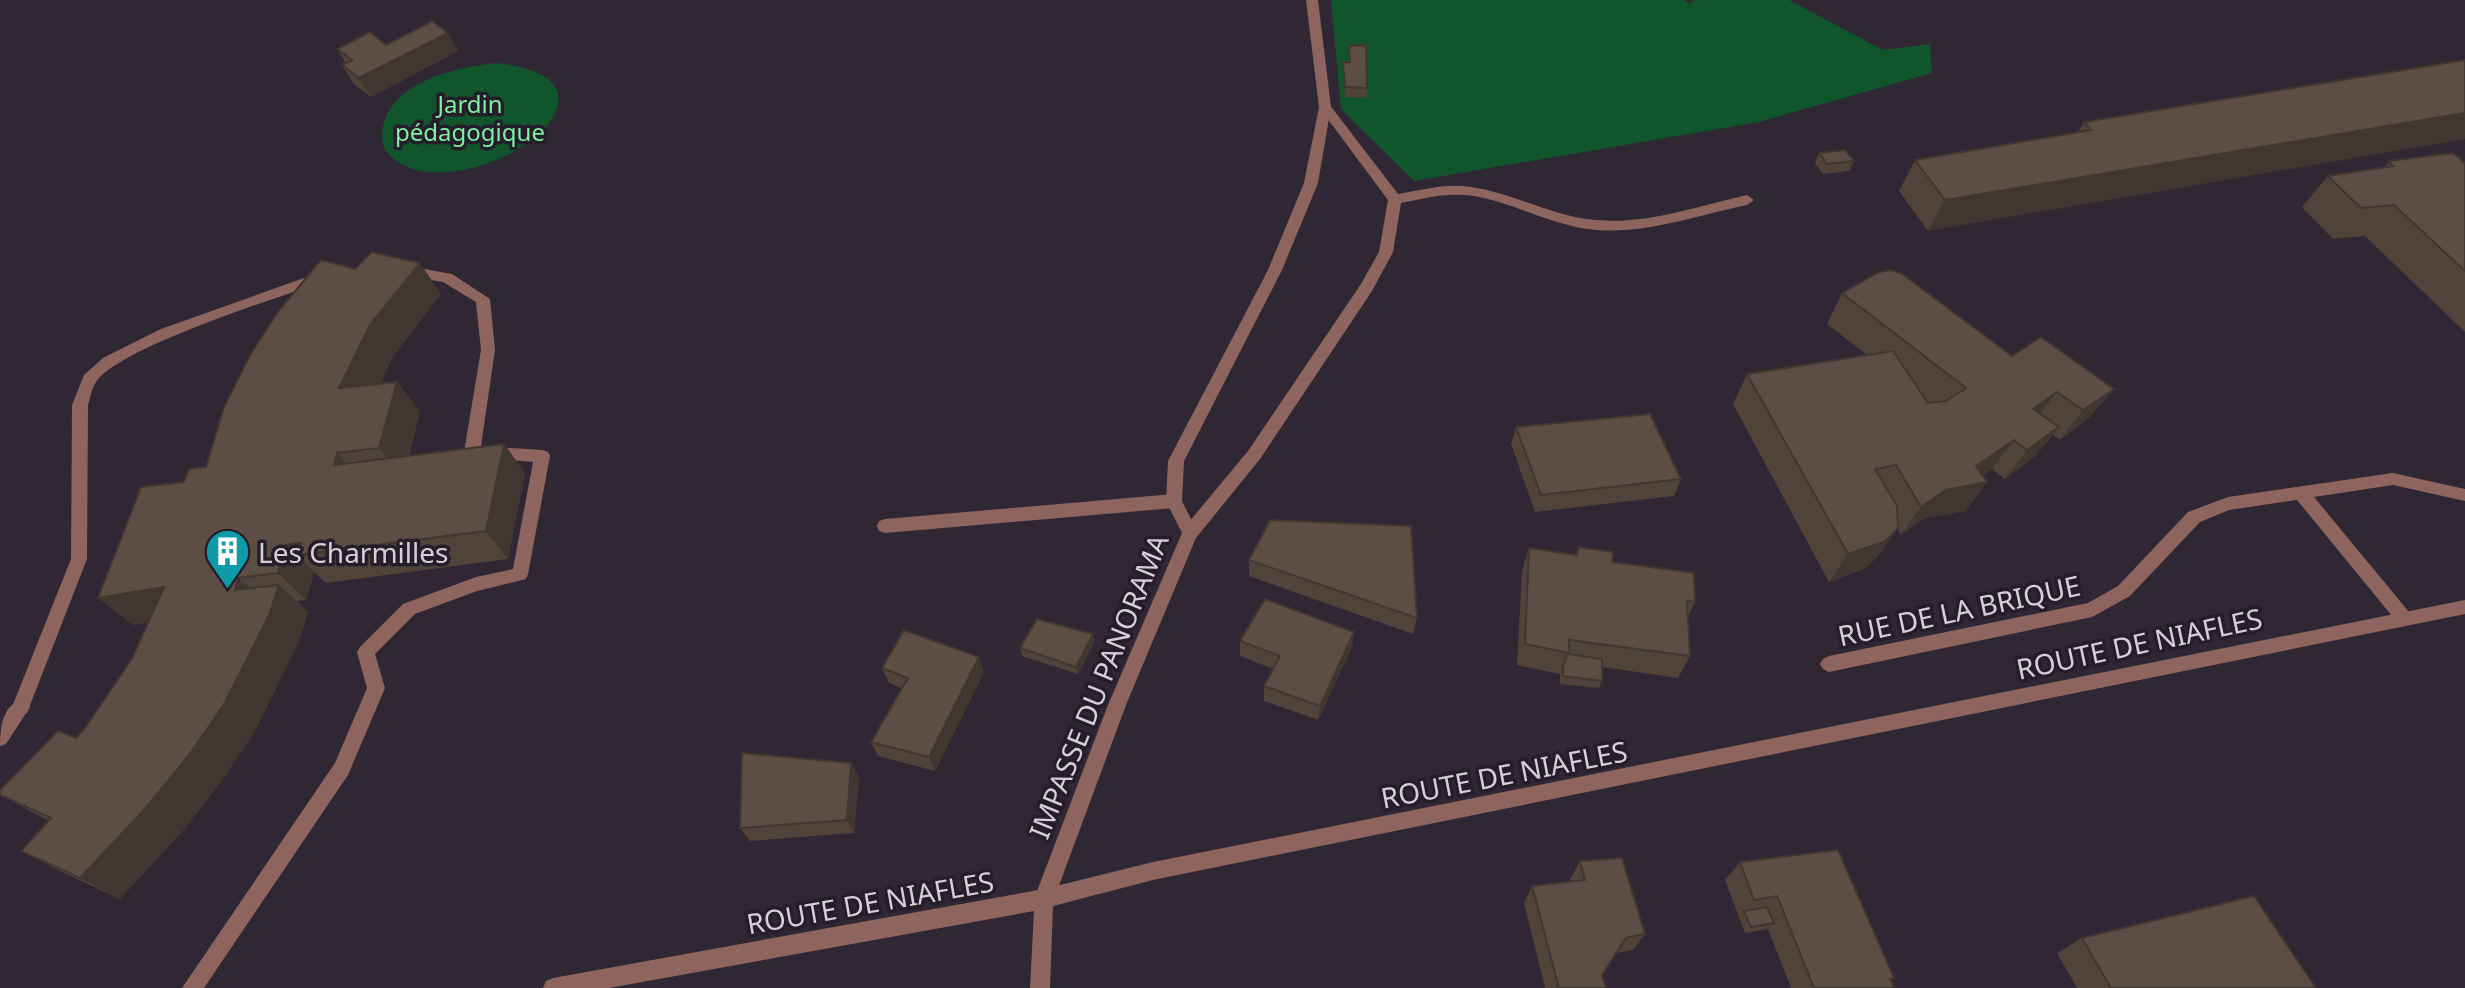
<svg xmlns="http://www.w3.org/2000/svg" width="2465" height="988" viewBox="0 0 2465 988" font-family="'Noto Sans',sans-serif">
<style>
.green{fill:#11552d}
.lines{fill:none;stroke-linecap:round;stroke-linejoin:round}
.service{fill:#8e655e;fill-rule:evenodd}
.minor{fill:#8e655e;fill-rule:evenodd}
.tertiary{fill:#8e655e;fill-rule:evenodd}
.wall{fill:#4f433a}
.shaded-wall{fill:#403730}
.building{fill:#5c4e44;stroke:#403730;stroke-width:2}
.labels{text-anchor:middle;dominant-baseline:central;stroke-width:7;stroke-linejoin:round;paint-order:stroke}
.far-park-label{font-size:24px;fill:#7df0a2;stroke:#251d29}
.poi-label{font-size:28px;fill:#d5d0d8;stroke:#251d29;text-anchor:start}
.street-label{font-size:28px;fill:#d5d0d8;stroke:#251d29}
</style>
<rect width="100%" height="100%" fill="#2f2733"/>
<g class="green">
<path d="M1331,0H1684L1689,4L1695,0H1789L1883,50L1930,44L1932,73L1759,122L1414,181L1341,109Z"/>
<path d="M496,63C521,66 570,74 556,111C537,158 423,198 387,152C381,144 381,133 384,123C396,80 459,67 496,63Z"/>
</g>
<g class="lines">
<g class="service">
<path d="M1325,103L1329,104L1398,194C1423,190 1446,183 1471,187C1514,193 1553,217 1596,220C1646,225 1698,206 1747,195L1754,200L1747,205C1698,215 1647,234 1597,230C1554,227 1516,203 1474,196C1449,192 1425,198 1401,203L1393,252L1372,291L1260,459L1196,538H1184L1182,533L1184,528L1248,451L1361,284L1379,252L1388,200L1321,110L1319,107Z"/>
<path d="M407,266L452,274L490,299L495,350L481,446L542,450L548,452L550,456L528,574L526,579L477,591L415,614L375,654L385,688L348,775L204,988H182L335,763L367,688L357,652L360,647L403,604L476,577L513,569L533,462L466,456L464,452L481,350L476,302L443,282L402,275L400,271L402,267Z"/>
<path d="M321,272L326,273L328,277L326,281C280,297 120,347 96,382C92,388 90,398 88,405L87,559L27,713L21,715L15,713L12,707L71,559L72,405L84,375L103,358L161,329Z"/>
<path d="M2393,473L2465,489V501L2393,485L2314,497L2409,612L2412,617L2409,622L2403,624L2397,622L2297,500L2229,510L2200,522L2130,596L2092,617L1829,672L1823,669L1820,664L1823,659L1829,656L2088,603L2118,586L2188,512L2228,497Z"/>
<path d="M1174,494L1180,496L1182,501L1180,506L1174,508L885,533L879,531L877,526L879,521L885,519Z"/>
</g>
<g class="minor">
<path d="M1306,0H1318L1331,107L1318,183L1282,270L1184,461L1182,501L1198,533L1126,705L1054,899L1051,906L1044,909L1037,906L1034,899L1108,705L1182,533L1166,501L1168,461L1268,270L1304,183L1319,107Z"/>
<path d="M21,699L27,701L30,707L6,744L0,746C0,728 2,707 21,699Z"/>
</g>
<path class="tertiary" d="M2465,600V614L1153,880L1053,906L1050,988H1030L1034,911L609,988H543L546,981L553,978L1044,889L1153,862Z"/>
</g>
<g class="wall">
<path d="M448,33L458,51L371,97L354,84L342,65L346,63L337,49L386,45Z"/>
<path d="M1349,46L1367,88L1366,98L1345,97L1343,71V62H1349Z"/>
<path d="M2465,60L1928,231L1899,191L1915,160L2078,132L2084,122Z"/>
<path d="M1819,153L1854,161L1849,171L1823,174L1815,163Z"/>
<path d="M2389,161L2465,163V332L2365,236L2333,239L2302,207L2328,176L2384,168Z"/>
<path d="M355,269L441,294L393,356L380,384L420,411L409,456L504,444L525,473L508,559L326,583L314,572L306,600L297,601L308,612L299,641L255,731L220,783L180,834L120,899L62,872L21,851L49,821L0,795L76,738L85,728L133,657L149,622L133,625L184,482L206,467Z"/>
<path d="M1842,293L2012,356L2114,389L2089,418L2060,440L2053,435L2035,456L2005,479L1992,469L1982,476L1987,482L1965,511L1925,518L1901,535L1897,528L1878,556L1866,568L1829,582L1733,404L1747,374L1867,355L1827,324Z"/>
<path d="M1516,427L1681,479L1674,496L1535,512L1511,444Z"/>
<path d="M1578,547L1612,562L1695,602L1688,617L1690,656L1678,678L1602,667V681L1599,688L1560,684V674L1517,665L1522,571L1529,548L1575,555Z"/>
<path d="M1249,560L1417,618L1413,634L1249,576Z"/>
<path d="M1354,632L1352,647L1318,720L1264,701V686L1273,669L1240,656V641Z"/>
<path d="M1093,634L1094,642L1078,674L1022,656L1020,648Z"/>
<path d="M882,668L984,672L935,771L878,756L871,742L902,688L889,683Z"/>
<path d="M859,777L854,833L750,841L740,828Z"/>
<path d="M1580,861L1645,934L1633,950L1616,953L1602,975L1606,988H1545L1524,903L1532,886L1571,882L1570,879Z"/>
<path d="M1740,862L1894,978L1891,981L1894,988H1791L1768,929L1745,933L1725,880Z"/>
<path d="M2082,938L2316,988H2077L2057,953Z"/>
</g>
<g class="shaded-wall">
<path d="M448,33L458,51L371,97L359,78Z"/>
<path d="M2465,113V139L1928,231L1945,200Z"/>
<path d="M420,263L441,294L393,356L363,418L339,388L370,325Z"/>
<path d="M397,382L420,411L403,477L379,448Z"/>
<path d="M2114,389L2089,418L2060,440L2083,410Z"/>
<path d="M2057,392L2034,421L2033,409Z"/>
<path d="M2059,427L2035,456L2005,479L2027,450Z"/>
<path d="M2014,440L1992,469L1967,486L1987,482L1965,511L1925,518L1901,535L1921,507L1976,466Z"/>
<path d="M504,444L525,473L508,559L486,531Z"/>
<path d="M337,453L363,482L334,465Z"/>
<path d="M1898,528L1878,556L1866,568L1829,582L1848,554Z"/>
<path d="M286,545L314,572L306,600L278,573Z"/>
<path d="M238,578L269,605L235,590Z"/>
<path d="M279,585L308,612L299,641L255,731L220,783L180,834L120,899L80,878Z"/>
<path d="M164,587L197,614L133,625L98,598Z"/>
<path d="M1354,632L1352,647L1318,720L1320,706Z"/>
<path d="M1093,634L1094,642L1078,674L1076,667Z"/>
<path d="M979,657L984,672L935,771L929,757Z"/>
<path d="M851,763L859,777L854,833L847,820Z"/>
</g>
<g class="building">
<path d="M432,21L448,33L359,78L342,65L352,60L337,49L370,32L386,45Z"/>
<path d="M1366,45L1367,88L1345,87L1343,62H1350L1349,46Z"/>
<path d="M2465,60V113L1945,200L1915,160L2091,130L2084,122Z"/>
<path d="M1845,150L1854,161L1827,164L1819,153Z"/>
<path d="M2453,153L2465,163V271L2394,205L2361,208L2328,176L2393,166L2389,161Z"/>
<path d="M372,252L420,263L370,325L339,388L397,382L379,448L337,453L334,465L504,444L486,531L298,555L301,543L286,545L278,573L238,578L235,590L279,585L269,615L223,706L186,759L143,811L80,878L21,851L51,818L0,795V790L58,731L76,738L85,728L133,657L164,587L98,598L141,487L184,482L189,469L206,467L224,407L249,357L277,313L321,260L355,269Z"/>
<path d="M1891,270L1902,274L2012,356L2041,337L2114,389L2083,410L2057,392L2033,409L2059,427L2027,450L2014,440L1976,466L1987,482L1946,490L1921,507L1896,465L1875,469L1897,506L1898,528L1886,541L1848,554L1747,374L1893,351L1928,403L1946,401L1966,388L1842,293L1879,272Z"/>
<path d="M1650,414L1681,479L1541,495L1516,427Z"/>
<path d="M1270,520L1411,526L1417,618L1249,560Z"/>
<path d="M1578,547L1613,552L1612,562L1694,573L1695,602L1687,601L1690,656L1569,640V653L1525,644L1529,548L1577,555Z"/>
<path d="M1265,599L1354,632L1320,706L1264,686L1280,656L1240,641Z"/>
<path d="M1037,619L1093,634L1076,667L1020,648Z"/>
<path d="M904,630L979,657L929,757L871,742L908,678L882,668Z"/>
<path d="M1568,654L1602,659V681L1563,676V667Z"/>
<path d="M742,753L851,763L847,820L740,828Z"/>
<path d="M1838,850L1894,978L1890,979L1894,988H1814L1777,896L1754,900L1740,862Z"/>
<path d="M1622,858L1645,934L1626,938L1602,975L1606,988H1559L1532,886L1585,880L1580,861Z"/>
<path d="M2254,896L2316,988H2111L2082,938Z"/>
<path d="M1767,907L1774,923L1751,927L1744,911Z"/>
</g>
<defs>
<symbol id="building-pin" viewBox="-11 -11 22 30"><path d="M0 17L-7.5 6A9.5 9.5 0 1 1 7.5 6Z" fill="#0f9aa8" stroke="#251d29"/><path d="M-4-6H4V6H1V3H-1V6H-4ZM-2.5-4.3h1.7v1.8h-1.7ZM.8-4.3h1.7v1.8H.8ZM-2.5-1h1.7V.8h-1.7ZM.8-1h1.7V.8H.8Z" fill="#fff"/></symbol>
</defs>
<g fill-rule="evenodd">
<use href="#building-pin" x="202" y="526" width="51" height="69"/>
</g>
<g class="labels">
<g class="far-park-label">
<text x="470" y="103">Jardin<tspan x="470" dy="28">pédagogique</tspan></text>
</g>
<g class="poi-label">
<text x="258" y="552">Les Charmilles</text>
</g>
<g class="street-label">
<text transform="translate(1959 610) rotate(-12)">RUE DE LA BRIQUE</text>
<text transform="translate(2139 643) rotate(-12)">ROUTE DE NIAFLES</text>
<text transform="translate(1098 686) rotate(-68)">IMPASSE DU PANORAMA</text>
<text transform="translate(1504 774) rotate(-11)">ROUTE DE NIAFLES</text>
<text transform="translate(870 902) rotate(-10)">ROUTE DE NIAFLES</text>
</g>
</g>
</svg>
